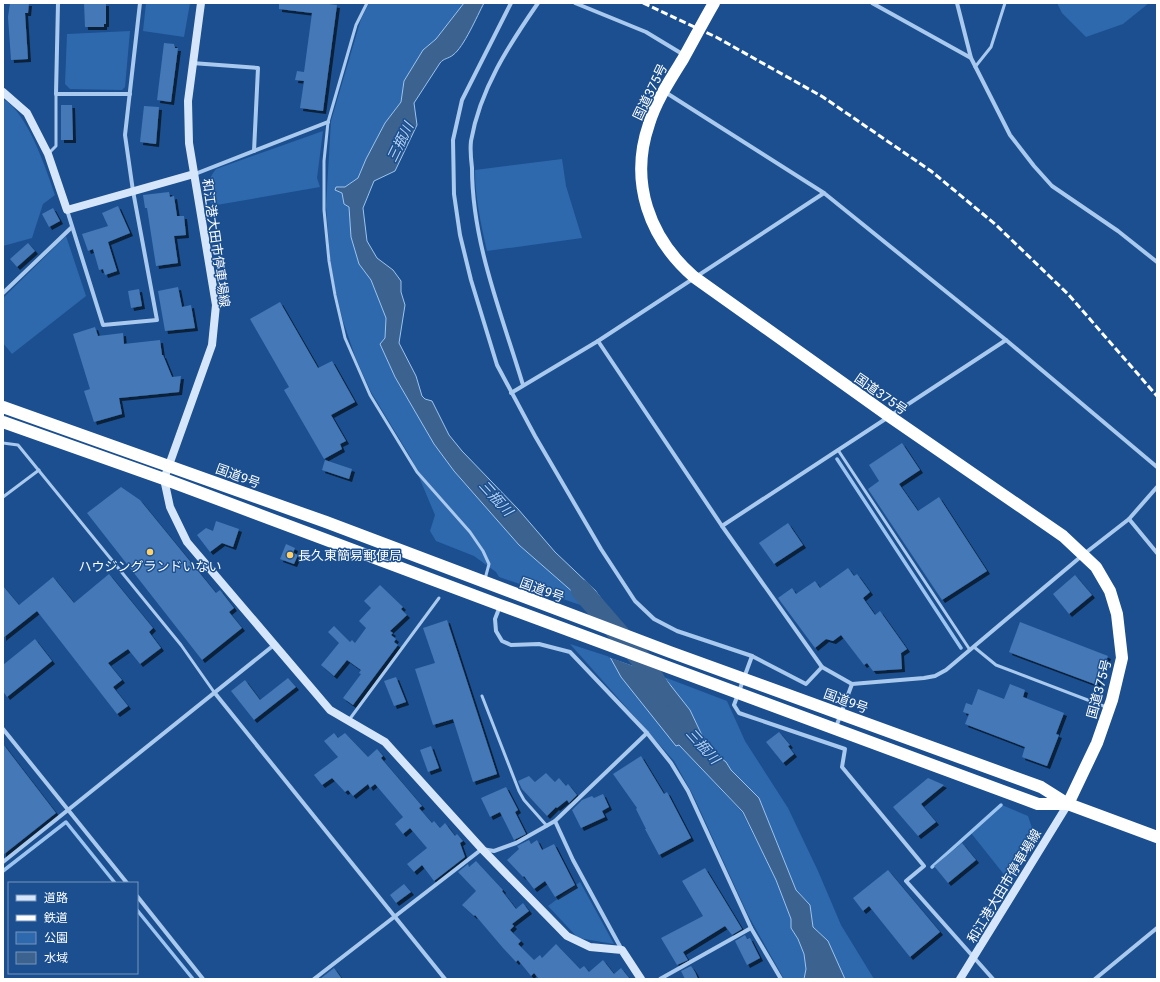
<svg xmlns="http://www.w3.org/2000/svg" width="1160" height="982" viewBox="0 0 1160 982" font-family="Roboto,'Noto Sans JP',sans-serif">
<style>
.green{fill:#2e69ad}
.water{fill:#3c6290;stroke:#9cc4f0}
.pier{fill:#1b4f8f}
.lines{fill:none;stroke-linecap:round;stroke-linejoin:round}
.stream{stroke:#9cc4f0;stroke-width:3.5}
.river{stroke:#3c6290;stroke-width:21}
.building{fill:#4478b7;filter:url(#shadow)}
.lane{stroke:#a9c9ee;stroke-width:3}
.street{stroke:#a9c9ee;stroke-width:4}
.secondary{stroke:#d6e6fa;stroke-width:8}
.highway{stroke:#fff;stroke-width:12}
.rail{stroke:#fff;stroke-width:3;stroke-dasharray:7 3;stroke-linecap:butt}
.poi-dot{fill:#ffd166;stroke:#1b4f8f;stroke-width:1.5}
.labels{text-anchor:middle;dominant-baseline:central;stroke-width:3;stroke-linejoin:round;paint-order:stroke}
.street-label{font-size:13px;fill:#fff;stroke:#1b4f8f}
.poi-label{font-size:13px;fill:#fff;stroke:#1b4f8f;text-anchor:start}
.water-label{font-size:14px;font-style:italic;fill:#b5d3f5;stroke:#1b4f8f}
</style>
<defs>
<filter id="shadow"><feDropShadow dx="3" dy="3" stdDeviation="0" flood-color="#0009"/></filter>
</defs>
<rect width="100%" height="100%" fill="#1b4f8f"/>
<g class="green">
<path d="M146,3H190L184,37L143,31Z"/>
<path d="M369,3H464L436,39L423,50L404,81L401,102L385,123L366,159L358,178L345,187L342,193L344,204L349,207L351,237L359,264L371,280L386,318L385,338L380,344L395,377L434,444L454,471L519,545L583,601L589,608L499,577L496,572L474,556L436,541L430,531L435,515L411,458L371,392L356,359L343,321L335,289L330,258L326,206L331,121L361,19Z"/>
<path d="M1057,3H1149L1123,24L1086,37L1062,13Z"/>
<path d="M130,31L125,87L122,90L70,89L65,84L67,34Z"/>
<path d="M3,99C28,113 46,169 55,195L43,204L32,238L3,246Z"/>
<path d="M323,131L317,178L320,187L211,206C208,189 205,183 216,169Z"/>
<path d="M562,159L566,186L582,238L487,251C481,224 475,198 475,170Z"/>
<path d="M66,236L86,296L12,354L3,343V298Z"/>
<path d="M570,644L610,657L621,677L679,744L742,812L776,880L791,919V928L798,939L804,954L806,969L804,979H784L748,915L693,795L674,761Z"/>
<path d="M664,677L727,701L745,741L788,808L818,871L841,925L874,979H845L828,941L813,927L810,905L796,890L759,798L731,770L726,762L708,748L690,710Z"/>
<path d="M1002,805L1028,816L1034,834L1006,877L971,833Z"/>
<path d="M580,882L614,944L578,938L548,906Z"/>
</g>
<g class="water">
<path d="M464,3H484C477,16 464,47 453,55C448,59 444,58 440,63L414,103L417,125L395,171L374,181L363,208L367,241L377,258L393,270L401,281V292L405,305L399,343L416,376L422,396L425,399L432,401L449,435L462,451L518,509L555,552L595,590L615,618L589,608L583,601L519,545L454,471L434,444L395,377L380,344L385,338L386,318L371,280L359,264L351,237L349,207L344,204L342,193L335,190L336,187H345L358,178L366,159L385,123L401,102L404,81L423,50L436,39Z"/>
<path d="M610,657L664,677L690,710L708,748L726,762L731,770L759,798L796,890L810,905L813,927L828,941L845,979H804L806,969L804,954L798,939L791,928V919L776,880L743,812L679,745L676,746L621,677Z"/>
</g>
<path class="pier" d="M611,656L664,675L667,678L608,657Z"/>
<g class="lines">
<g class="stream">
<path d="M837,459L961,648"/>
<path d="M932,867L1001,805"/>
<path d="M3,871L66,822L115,883"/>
<path d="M137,910L193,979"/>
</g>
<path class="river" d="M581,590L645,664L664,696"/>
</g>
<g class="building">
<path d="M10,3H29L28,13H25L28,59L11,60L8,17Z"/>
<path d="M84,3H106V24H104V27H85Z"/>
<path d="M279,3H321L337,5L323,111L300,108L304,81L295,80L297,71L304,72L312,13L279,9Z"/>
<path d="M164,43L174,44L175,48H178L171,102L157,100Z"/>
<path d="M61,105H72L73,140H61Z"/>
<path d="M144,106L159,107L156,144L140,142Z"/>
<path d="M169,192L170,197L174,196L177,216H184L186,235L174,236L178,263L156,266L147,208H145L143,195Z"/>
<path d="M118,206L130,233L108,242L117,271L105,275L103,269L99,270L93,249L88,251L82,234L108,226L102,213Z"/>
<path d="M53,208L60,221L49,227L42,214Z"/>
<path d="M28,243L35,251L17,267L10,259Z"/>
<path d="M178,287L182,307L191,305L195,328L165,331L158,291Z"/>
<path d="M139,289L142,306L131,308L128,291Z"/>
<path d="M280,302L318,368L332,361L355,402L331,415L346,441L340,444L342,449L324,459L284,390L289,387L250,319Z"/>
<path d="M95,327L98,336L123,333L124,344L160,340L162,355H163L172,377L181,376L179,392L119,398L122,414L94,422L84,391L90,389L73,334Z"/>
<path d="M902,443L920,470L899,484L918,511L939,497L987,571L942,600L868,489L879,481L869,465Z"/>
<path d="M325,460L352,469L349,479L322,470Z"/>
<path d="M121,487L140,500L216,593L220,590L234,608L229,612L242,628L202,660L87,513Z"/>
<path d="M216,521L239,529L233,547L222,543L210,552L197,535L206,528L213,531Z"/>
<path d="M788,523L803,545L774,564L759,543Z"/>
<path d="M286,544L295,548L293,553L298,555L294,564L280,559Z"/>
<path d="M848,568L854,576L857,574L870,592L863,598L875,615L880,611L907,649L901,653L902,669L873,671L867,663L864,665L841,635L833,641L826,639L815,648L778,598L792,588L796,594L815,581L820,588Z"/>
<path d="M109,574L153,628L149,632L161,648L140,664L128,649L108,663L122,680L113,687L128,706L117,714L37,611L3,638V586L19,605L53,577L74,603Z"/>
<path d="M1075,575L1092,595L1069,614L1053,594Z"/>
<path d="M380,585L403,607L401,609L407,615L390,631L393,633L391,635L396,639L394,642L398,645L353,705L343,698L361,674L359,673L361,670L347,660L334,676L321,665L339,643L328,632L334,626L350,642L352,640L355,643L366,628L359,621L371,608L364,601Z"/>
<path d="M447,620L497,774L473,782L453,719L433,725L415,669L435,663L423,628Z"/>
<path d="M1020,622L1108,656L1097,685L1009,652Z"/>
<path d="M35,639L52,661L7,697L3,691V665Z"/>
<path d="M396,677L406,702L394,706L384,681Z"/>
<path d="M288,678L296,687L254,720L231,691L245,680L260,700Z"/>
<path d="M1010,684L1025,690L1023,697L1064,713L1056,734L1059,735L1047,766L1022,757L1025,747L965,724L969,714L963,712L966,703L972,705L978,689L1004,699Z"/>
<path d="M779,732L790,745L788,746L794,754L783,763L766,742Z"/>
<path d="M334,733L338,738L345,733L368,757L377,749L383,756L381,758L422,806L419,808L432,823L434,821L440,828L445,823L455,836L457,834L463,841L460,843L465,857L434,881L422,865L414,872L407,864L427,848L410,828L403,834L395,824L403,817L375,784L370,788L368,784L353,796L348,790L345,792L332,778L322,785L314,775L338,757L324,741Z"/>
<path d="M3,744L56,813L3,855Z"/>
<path d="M431,746L439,768L428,772L420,750Z"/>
<path d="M641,756L664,794L667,792L691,838L659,855L645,829H646L636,809L637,808L613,774Z"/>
<path d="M546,773L555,782L559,778L566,786L568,784L577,795L569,803L567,800L557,808L556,807L547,816L522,789L518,781L529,776L535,782Z"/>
<path d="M928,778L944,785L921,804L936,822L918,836L893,807Z"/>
<path d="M506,787L518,810L515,812L526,834L514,840L500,812L490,817L481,798Z"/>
<path d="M603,794L609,807L602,811L605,817L581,828L572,810L582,800L592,796L594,798Z"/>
<path d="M529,840L531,844L537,840L542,850L554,844L575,885L555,897L545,881L534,889L524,876L523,877L507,860L519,849L517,846Z"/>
<path d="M962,843L976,860L948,883L934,866Z"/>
<path d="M476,861L503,890L502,891L516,909L523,903L529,911L512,924L514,926L510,930L521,941L518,944L534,960L540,955L542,958L556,944L580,969L584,966L589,972L603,960L614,974L621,968L630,979H539L534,973L531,976L518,960L516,962L503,948L475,915L474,916L462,905L476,891L458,872L468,864L469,867Z"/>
<path d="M705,868L742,929L732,935L725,926L683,952L688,960L677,965L661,938L703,916L682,881Z"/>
<path d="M888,870L940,932L910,957L869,906L863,911L853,898Z"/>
<path d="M404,884L411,892L396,903L390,895Z"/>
<path d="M745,935L747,939L750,938L760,958L747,965L735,941Z"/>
<path d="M691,966L695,972L698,979H685L681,971Z"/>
<path d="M334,968L342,979H320Z"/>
</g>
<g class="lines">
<g class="lane">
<path d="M367,3L356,25L328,122L324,161V210L329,261L335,295L345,338L370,395L417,472L470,532L483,551L489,564L485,579"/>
<path d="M975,67L991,47L1005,3"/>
<path d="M49,153L56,146V94"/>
<path d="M3,443L18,445L181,645L214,692"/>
<path d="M838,450L970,650"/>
<path d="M3,497L39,470"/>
<path d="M974,647L996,665L1106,707"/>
<path d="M482,696L519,791L524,800L547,826"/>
<path d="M349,720L439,598"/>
</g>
<g class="street">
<path d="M58,3L56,94H130"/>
<path d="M511,3L462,100L453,140L454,194L460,235L471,280L497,365L535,436L601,549L635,601L654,619L677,631L752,656L806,684L822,667"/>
<path d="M575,3L646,32L684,55"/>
<path d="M872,3L971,58"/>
<path d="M957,3L971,58L1010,135L1034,166L1052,186L1118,231L1157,262"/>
<path d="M192,63L258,68L254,151"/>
<path d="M665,92L824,193L1006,340L1157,467"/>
<path d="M195,174L328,122"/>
<path d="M824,193L598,341L722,526L822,667L852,684L924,678L935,676L946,670L1084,554L1129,519L1157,487"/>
<path d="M67,210L103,325L157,320L133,191L125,135L140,3"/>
<path d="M3,293L72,227"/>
<path d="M523,385C502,315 472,243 472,168C471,160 470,150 471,141C480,89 509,45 538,3"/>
<path d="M511,393L598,341"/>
<path d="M1129,519L1157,553"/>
<path d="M722,526L1006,340"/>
<path d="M752,656L734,705L739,713L845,749L842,767L924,866L906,881L993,979"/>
<path d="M214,692L445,979"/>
<path d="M836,727L852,684"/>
<path d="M3,729L127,883"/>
<path d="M647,733L671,763L688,791L751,928L781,979"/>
<path d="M555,821L573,860L622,950"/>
<path d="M3,862L274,645"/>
<path d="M137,896L203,979"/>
<path d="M314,979L482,849L494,851L516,843L555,821L647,733L570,652L539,644L511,645L502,641L496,631L495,619L500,606"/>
<path d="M660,979L751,928"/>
<path d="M1095,979L1157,928"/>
</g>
<g class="secondary">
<path d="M201,3L188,101L189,143L216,305L212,345L164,479L170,507L187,542L330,710L385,742L482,849L567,936L590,947L622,950L641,979"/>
<path d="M3,92L27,113L48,154L67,210L194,174"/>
<path d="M960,979L1068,804"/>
</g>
<g class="highway">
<path d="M714,3C703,22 693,41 683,59C670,80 656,101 649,124C629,182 649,238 694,277L889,416L1063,536L1096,567L1110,591L1117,614L1122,658L1112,700L1097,743L1068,804"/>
<path d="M3,407L326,522L670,652L1041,787L1068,804L1157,837"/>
<path d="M3,422L164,479L500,605L1038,804H1068"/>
</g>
<path class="rail" d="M643,3L716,37L823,97L931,171L995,224L1068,294L1157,396"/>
</g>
<g class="poi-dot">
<circle cx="150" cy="552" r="4"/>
<circle cx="290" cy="555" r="4"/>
</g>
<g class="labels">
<g class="street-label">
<text transform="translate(650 92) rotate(-64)">国道375号</text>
<text transform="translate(216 243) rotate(82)">和江港大田市停車場線</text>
<text transform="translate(881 394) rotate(35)">国道375号</text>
<text transform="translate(238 476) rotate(20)">国道9号</text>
<text transform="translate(542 590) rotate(20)">国道9号</text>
<text transform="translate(1099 689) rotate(-75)">国道375号</text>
<text transform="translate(846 701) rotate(20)">国道9号</text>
<text transform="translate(1004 886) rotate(-59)">和江港大田市停車場線</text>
</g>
<g class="poi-label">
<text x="298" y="555">長久東簡易郵便局</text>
<text x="150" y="566" text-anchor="middle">ハウジングランドいない</text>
</g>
<g class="water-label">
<text transform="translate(400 142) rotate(-64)">三瓶川</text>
<text transform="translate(496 498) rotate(48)">三瓶川</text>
<text transform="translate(703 746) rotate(48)">三瓶川</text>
</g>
</g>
<rect width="1160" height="982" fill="none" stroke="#ffffff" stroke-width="8"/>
<rect x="8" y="882" width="130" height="92" fill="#1b4f8f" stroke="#7695bc"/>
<rect x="16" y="895" width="20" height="6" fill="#d6e6fa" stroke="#7695bc"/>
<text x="44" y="902" font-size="12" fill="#ffffff">道路</text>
<rect x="16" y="915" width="20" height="6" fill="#ffffff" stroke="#7695bc"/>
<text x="44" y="922" font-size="12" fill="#ffffff">鉄道</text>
<rect x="16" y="932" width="20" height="12" fill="#2e69ad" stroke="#7695bc"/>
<text x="44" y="942" font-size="12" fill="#ffffff">公園</text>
<rect x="16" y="952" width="20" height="12" fill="#3c6290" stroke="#7695bc"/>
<text x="44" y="962" font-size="12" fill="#ffffff">水域</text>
</svg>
